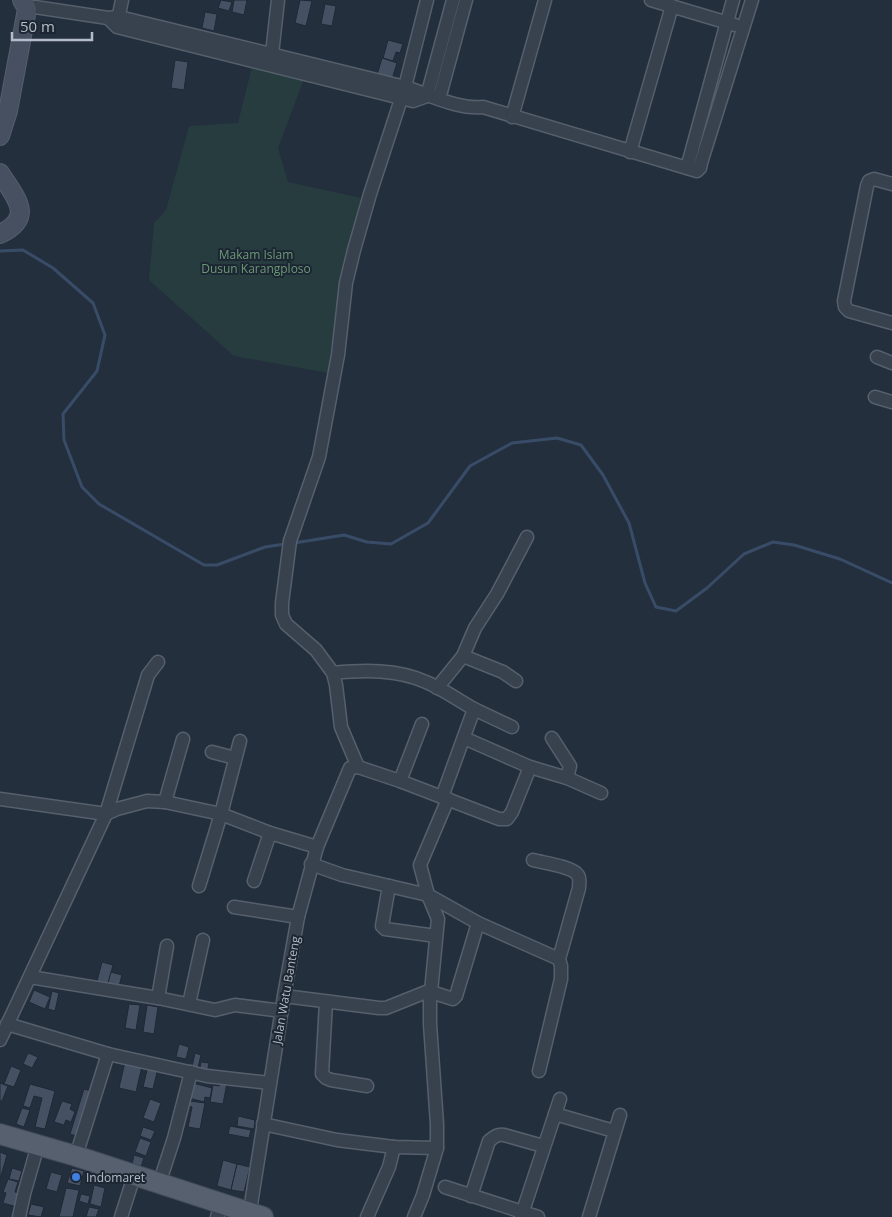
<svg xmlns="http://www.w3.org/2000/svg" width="892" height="1217" viewBox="0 0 892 1217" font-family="'Open Sans',sans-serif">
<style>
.green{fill:#263c3f}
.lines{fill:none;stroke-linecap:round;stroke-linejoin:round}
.stream{stroke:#394c67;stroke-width:3}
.building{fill:#455162;stroke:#1f2835}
.street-casing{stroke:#565f6c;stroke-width:15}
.secondary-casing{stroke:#565f6c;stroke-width:20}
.primary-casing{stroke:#414a57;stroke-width:22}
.street{stroke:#38414e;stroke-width:12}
.secondary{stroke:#465061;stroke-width:18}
.primary{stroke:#56606e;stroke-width:20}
.shop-dot{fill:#3f7fe0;stroke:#1d2633;stroke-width:2}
.labels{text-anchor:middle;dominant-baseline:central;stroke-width:4;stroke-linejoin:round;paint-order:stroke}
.park-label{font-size:12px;fill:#6b9a76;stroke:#1d2633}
.street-label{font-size:12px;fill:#b4bcc9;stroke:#1d2633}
.poi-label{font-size:12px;fill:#b4bcc9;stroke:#1d2633;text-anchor:start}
</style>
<rect width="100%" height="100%" fill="#242f3e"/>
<path class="green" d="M252,67L304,79L278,148L288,182L361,198L340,283L328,373L234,356L149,280L154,223L166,210L189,126L238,123Z"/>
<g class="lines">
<g class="stream">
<path d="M0,251L23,250L53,268L93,303L105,335L97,371L63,414L64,440L82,487L99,504L204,565H217L265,547L285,544"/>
<path d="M294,543L344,535L367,542L391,544L428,523L470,466L512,443L557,438L581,445L603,475L629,523L645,583L656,607L676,611L707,588L744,554L773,542L794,545L840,559L892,583"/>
</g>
</g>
<g class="building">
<path d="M221,0L232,2L229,11L218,8Z"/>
<path d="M234,0H247L244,15L232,12Z"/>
<path d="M300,0L312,1L306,26L295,23Z"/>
<path d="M325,4L336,6L332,26L321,24Z"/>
<path d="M205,12L217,14L214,31L202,28Z"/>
<path d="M388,40L403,44L400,53L396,52L393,61L383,58Z"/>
<path d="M382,58L397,63L392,79L377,75Z"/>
<path d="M175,60L188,62L184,90L171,88Z"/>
<path d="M102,962L113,965L108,984L97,981Z"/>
<path d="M111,972L122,975L118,990L107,987Z"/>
<path d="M34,990L50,997L45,1009L29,1002Z"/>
<path d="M52,991L59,993L55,1011L48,1009Z"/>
<path d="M129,1004L140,1005L136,1030L125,1028Z"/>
<path d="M147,1005L158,1007L154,1034L143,1032Z"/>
<path d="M179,1044L189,1047L186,1059L176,1057Z"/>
<path d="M28,1053L38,1057L32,1068L23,1064Z"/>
<path d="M195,1053L201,1055L197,1072L191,1071Z"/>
<path d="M125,1062L142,1066L136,1092L119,1088Z"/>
<path d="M201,1062L209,1063L207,1073H199Z"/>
<path d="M11,1066L21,1070L14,1087L4,1084Z"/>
<path d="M148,1066L158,1068L153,1089L143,1087Z"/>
<path d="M220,1082L227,1083L223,1104L210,1102L213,1085L219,1086Z"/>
<path d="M0,1083L8,1086L2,1101H0Z"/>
<path d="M193,1083L212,1088L210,1098L205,1097L204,1102L189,1098Z"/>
<path d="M30,1084L55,1091L45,1129L35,1127L42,1098L34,1096L30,1108L23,1106Z"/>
<path d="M84,1089L94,1092L80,1137L70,1134Z"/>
<path d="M150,1099L161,1103L154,1122L143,1118Z"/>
<path d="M62,1101L72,1104L70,1109L75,1112L71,1122L66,1120L64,1125L54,1122Z"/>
<path d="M190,1101L205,1103L200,1129L188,1127L192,1107L189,1106Z"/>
<path d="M22,1108L30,1110L24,1127L16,1124Z"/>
<path d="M238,1116L255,1120L254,1129L237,1126Z"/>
<path d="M230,1126L251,1130L249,1138L228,1134Z"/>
<path d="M143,1127L155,1131L151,1140L140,1136Z"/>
<path d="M140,1138L151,1142L146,1156L135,1152Z"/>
<path d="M0,1152L7,1155L1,1176H0Z"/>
<path d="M134,1155L144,1158L141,1167L132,1164Z"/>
<path d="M223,1160L237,1164L231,1190L217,1186Z"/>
<path d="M237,1164L250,1167L244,1192L231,1190Z"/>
<path d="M12,1168L22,1171L19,1181L9,1179Z"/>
<path d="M72,1168L84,1171L80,1186L67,1183Z"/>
<path d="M51,1172L62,1175L57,1192L46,1189Z"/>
<path d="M8,1179L18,1182L15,1192L21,1194L17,1207L3,1203L6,1193L3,1192Z"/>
<path d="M94,1185L105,1188L101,1207L90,1204Z"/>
<path d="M66,1188L79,1190L73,1217H59Z"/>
<path d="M81,1194L90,1196L88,1204L79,1201Z"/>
<path d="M31,1204L44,1207L41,1217L28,1215Z"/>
<path d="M89,1207L99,1209L96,1217H86Z"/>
</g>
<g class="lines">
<defs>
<g id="street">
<path d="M651,0L735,25"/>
<path d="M27,9L35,7L108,18L119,17L405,87C428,94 458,110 483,107L697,171L700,168L701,163L752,0"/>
<path d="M108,18L117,27L413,101L427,96"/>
<path d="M117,24L122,0"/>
<path d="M272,54L278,0"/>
<path d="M427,96L453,0"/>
<path d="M439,99L466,0"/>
<path d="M512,117L545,0"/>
<path d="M630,152L672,6"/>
<path d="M687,168L733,0"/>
<path d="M892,184L874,179L869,181L867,186L844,301L845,307L849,311L892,323"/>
<path d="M877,357L892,363"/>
<path d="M875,397L892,402"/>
<path d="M463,656L503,672L516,681"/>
<path d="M333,673C364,670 397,669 426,682C443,689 458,700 474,709L442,797"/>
<path d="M437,688L463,656L475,628L497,594L527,537"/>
<path d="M474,709L512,727"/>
<path d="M464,738L530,767L567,778L601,793"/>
<path d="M552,738L570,766L567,778"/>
<path d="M212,752L235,758"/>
<path d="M358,767L400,781L499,819H507L512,812L530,767"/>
<path d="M400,781L422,724"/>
<path d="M0,799L106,814L148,675L158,662"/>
<path d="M165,802L183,739"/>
<path d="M533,860C544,863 568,866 576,873C581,877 579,883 579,888L559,959"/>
<path d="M311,864L342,875L428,895L478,923L559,959L561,966V979L539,1071"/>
<path d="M254,881L270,833"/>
<path d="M199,886L221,814L240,741"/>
<path d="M389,886L382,926L385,929L436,936"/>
<path d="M234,907L298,917"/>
<path d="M30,977L158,998L215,1010L235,1005L282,1011"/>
<path d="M284,996L379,1008H386L426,992H431L453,999L456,996L478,923"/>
<path d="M158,998L167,946"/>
<path d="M326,1002L322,1074L326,1078L331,1080L367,1086"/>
<path d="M189,1004L203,940"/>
<path d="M7,1024L108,1054L207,1076L270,1083"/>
<path d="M0,1040L106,814L117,809L147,801L165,802L221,814L270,833L317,847"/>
<path d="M555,1114L614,1131"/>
<path d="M263,1124L337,1140L394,1147L437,1148"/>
<path d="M76,1156L108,1054"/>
<path d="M159,1184L174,1138L191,1072"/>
<path d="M445,1187L538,1217"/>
<path d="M471,1196L489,1141C494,1137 497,1134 504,1135L543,1146"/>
<path d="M19,1217L24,1194L38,1145"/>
<path d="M121,1217L134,1176"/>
<path d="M217,1217L222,1204"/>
<path d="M249,1217L284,996L298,917L317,847L350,768L358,767L341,727L336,685L333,673L316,650L286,624L282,615V603L290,541L319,457L338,355L346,283L354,250L370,194L405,87L427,0"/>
<path d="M367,1217L389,1167L394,1147"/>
<path d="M414,1217L423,1195L437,1148V1124L430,1024V1002L438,919L428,895L420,865L448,799"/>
<path d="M521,1217L560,1099"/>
<path d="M589,1217L620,1115"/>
</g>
<g id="secondary">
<path d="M0,136L8,111L27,9L22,0"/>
<path d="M0,173C15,197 36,217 0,234"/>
</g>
<path id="primary" d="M0,1134L76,1156L263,1217"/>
</defs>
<use href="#street" class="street-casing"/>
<use href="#secondary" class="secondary-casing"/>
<use href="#primary" class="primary-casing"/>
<use href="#street" class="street"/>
<use href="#secondary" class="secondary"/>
<use href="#primary" class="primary"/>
</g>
<circle class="shop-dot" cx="76" cy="1177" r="5"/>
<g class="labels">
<g class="park-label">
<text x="256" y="254">Makam Islam<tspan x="256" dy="14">Dusun Karangploso</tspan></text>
</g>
<g class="street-label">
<text transform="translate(286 990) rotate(-80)">Jalan Watu Banteng</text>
</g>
<g class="poi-label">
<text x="86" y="1177">Indomaret</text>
</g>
</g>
<path d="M12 32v8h80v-8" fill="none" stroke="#b4bcc9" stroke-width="2.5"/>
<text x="20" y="32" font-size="15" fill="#b4bcc9" stroke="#1d2633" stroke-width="4" paint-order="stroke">50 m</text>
</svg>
